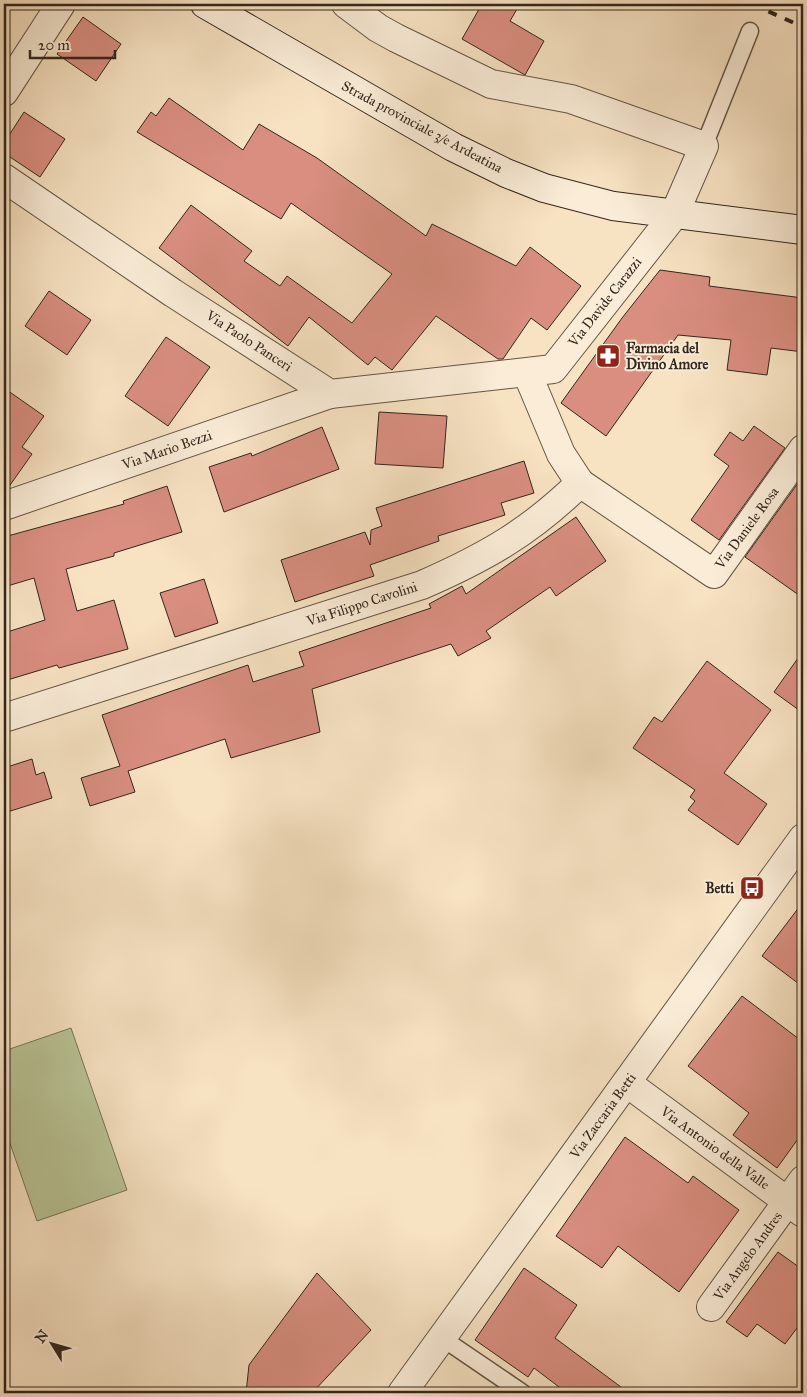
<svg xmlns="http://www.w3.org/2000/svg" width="807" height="1397" viewBox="0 0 807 1397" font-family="'IM FELL Great Primer',serif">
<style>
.green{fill:#b9c496;stroke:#76755a}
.building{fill:#d98e80;stroke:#33261d}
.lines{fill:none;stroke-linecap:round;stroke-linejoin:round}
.lane-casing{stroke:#645546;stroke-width:19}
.street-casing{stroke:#645546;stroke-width:30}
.secondary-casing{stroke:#33261d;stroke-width:30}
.lane{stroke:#faecd7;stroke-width:16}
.street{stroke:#faecd7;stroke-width:28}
.secondary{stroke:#faecd7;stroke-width:28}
.rail{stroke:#33261d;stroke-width:4;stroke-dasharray:9 9;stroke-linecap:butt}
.labels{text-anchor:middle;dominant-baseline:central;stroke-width:4;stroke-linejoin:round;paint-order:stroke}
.street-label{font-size:14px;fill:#33261d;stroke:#faecd7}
.poi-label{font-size:14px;font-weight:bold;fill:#33261d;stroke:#faecd7;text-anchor:start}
</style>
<rect width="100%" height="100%" fill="#f7e2c2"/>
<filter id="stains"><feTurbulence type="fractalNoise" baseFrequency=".004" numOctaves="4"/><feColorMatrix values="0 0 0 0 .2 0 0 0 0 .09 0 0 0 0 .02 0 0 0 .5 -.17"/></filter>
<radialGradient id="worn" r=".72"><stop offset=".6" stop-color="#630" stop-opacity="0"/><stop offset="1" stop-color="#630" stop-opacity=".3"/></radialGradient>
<path class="green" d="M71,1028L127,1190L37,1221L4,1126V1051Z"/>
<g class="building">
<path d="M482,4H520L510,21L544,41L525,75L462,39Z"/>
<path d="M83,17L121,44L96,81L57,54Z"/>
<path d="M169,98L243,150L259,124L317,158L426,236L432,224L516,266L530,247L581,286L547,330L531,318L503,359H498L436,316L392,370L375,357L368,365L309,317L288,346L159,248L191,205L252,251L244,261L280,286L287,276L352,323L392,274L291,203L281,219L137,132L151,112L156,116Z"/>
<path d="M24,112L65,139L40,177L4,153V143Z"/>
<path d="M660,270L710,277L709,286L803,298V352L771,348L767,375L727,370L731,340L678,335L606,436L561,403L622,318Z"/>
<path d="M49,291L91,320L67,355L25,326Z"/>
<path d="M166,337L210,367L168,426L125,396Z"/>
<path d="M4,388L44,416L22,447L32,454L8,488L4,490Z"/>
<path d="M379,412L447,416L443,468L375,464Z"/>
<path d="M754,426L785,448L719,540L691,520L729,466L714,455L730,432L743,441Z"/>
<path d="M322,427L339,469L224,512L209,467L251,453L252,456Z"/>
<path d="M524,461L534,493L501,503L505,515L438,536L439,541L370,565L374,576L295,602L281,560L365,532L370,545L371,530L382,526L376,508Z"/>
<path d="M798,483L803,486V598L745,557Z"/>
<path d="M167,486L182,532L114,553V556L66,569L77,611L114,600L128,649L59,668L57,665L4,681V633L45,620L34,578L4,587V537L124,504L123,501Z"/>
<path d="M576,517L606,561L556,596L550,587L486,631L491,638L458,656L451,644L312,689L320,732L231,758L225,739L128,771L135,792L90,806L81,778L120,766L102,715L248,665L253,682L304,666L299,652L431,608L429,604L462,586L466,594Z"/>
<path d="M204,579L218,623L175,637L160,593Z"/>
<path d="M803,651V713L774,692Z"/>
<path d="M707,661L771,710L724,773L767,804L738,845L688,810L695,801L690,797L695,790L633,748L654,717L662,722Z"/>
<path d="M32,759L36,775L44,772L52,798L4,813V768Z"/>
<path d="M803,902V987L762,956Z"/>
<path d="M742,996L803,1042V1132L777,1168L733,1135L749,1113L688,1066Z"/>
<path d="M625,1137L688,1183L693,1176L739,1210L679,1292L618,1246L602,1268L556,1236Z"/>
<path d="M778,1252L803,1270V1320L785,1344L757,1324L747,1337L726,1322Z"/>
<path d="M524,1268L577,1305L555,1338L629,1393H567L534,1368L528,1377L475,1340Z"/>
<path d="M317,1273L371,1330L312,1393H246L249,1365Z"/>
</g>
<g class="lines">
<defs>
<g id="lane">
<path d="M704,146L750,31"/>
<path d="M442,1338L523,1393"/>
</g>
<g id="street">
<path d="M4,92L61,4"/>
<path d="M4,178L173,293L330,394L553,369L674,215L704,146L571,99L491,84L396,38L378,28L346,4"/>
<path d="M580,483L714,574L803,449"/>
<path d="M4,506L330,394"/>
<path d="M4,718L422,585C486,557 530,532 580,483L561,454L527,373"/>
<path d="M627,1083L803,1213"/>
<path d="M711,1307L803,1180"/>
<path d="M402,1393L803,838"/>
</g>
<path id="secondary" d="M205,4L453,147L506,173L544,188L613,206L803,230"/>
</defs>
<use href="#lane" class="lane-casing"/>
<use href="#street" class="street-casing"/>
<use href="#secondary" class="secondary-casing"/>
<use href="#lane" class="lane"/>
<use href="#street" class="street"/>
<use href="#secondary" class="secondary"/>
<g class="rail">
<path d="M752,4L803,27"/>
<path d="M789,4L803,10"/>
</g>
</g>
<defs>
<symbol id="pharmacy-square" viewBox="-11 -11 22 22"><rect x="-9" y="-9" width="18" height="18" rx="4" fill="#8f2418" stroke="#faecd7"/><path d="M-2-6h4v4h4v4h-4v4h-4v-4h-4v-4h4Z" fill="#fff"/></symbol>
<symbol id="bus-square" viewBox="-11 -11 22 22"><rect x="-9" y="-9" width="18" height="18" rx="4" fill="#8f2418" stroke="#faecd7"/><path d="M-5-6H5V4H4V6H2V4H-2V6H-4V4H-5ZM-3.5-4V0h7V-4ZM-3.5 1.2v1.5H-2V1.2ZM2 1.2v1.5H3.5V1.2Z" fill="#fff"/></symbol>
</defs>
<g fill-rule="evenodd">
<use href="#pharmacy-square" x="594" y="342" width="28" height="28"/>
<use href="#bus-square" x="738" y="874" width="28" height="28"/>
</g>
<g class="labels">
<g class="street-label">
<text transform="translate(422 127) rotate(28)">Strada provinciale 3/e Ardeatina</text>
<text transform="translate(605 302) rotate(-52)">Via Davide Carazzi</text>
<text transform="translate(249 341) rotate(33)">Via Paolo Panceri</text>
<text transform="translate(167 450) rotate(-19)">Via Mario Bezzi</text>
<text transform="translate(747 528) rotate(-54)">Via Daniele Rosa</text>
<text transform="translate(362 604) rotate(-18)">Via Filippo Cavolini</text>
<text transform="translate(603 1116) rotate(-54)">Via Zaccaria Betti</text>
<text transform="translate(715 1148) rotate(36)">Via Antonio della Valle</text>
<text transform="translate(748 1256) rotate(-54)">Via Angelo Andres</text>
</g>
<g class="poi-label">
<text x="626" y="348">Farmacia del<tspan x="626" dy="16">Divino Amore</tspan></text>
<text x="734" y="888" text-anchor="end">Betti</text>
</g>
</g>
<rect width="807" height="1397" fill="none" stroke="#f7e2c2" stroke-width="20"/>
<rect x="5" y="5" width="797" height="1387" fill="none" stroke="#33261d" stroke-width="2.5"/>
<rect x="10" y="10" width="787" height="1377" fill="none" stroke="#33261d"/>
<g transform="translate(52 1344) rotate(307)" stroke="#faecd7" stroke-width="4" paint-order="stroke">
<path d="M0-4L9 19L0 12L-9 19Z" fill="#33261d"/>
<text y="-8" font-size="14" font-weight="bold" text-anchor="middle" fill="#33261d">N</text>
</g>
<path d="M30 50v8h85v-8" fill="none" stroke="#33261d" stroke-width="2.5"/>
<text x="38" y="50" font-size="15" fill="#33261d" stroke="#faecd7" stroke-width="4" paint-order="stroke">20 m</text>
<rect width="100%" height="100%" filter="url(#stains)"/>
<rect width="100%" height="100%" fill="url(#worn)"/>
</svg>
